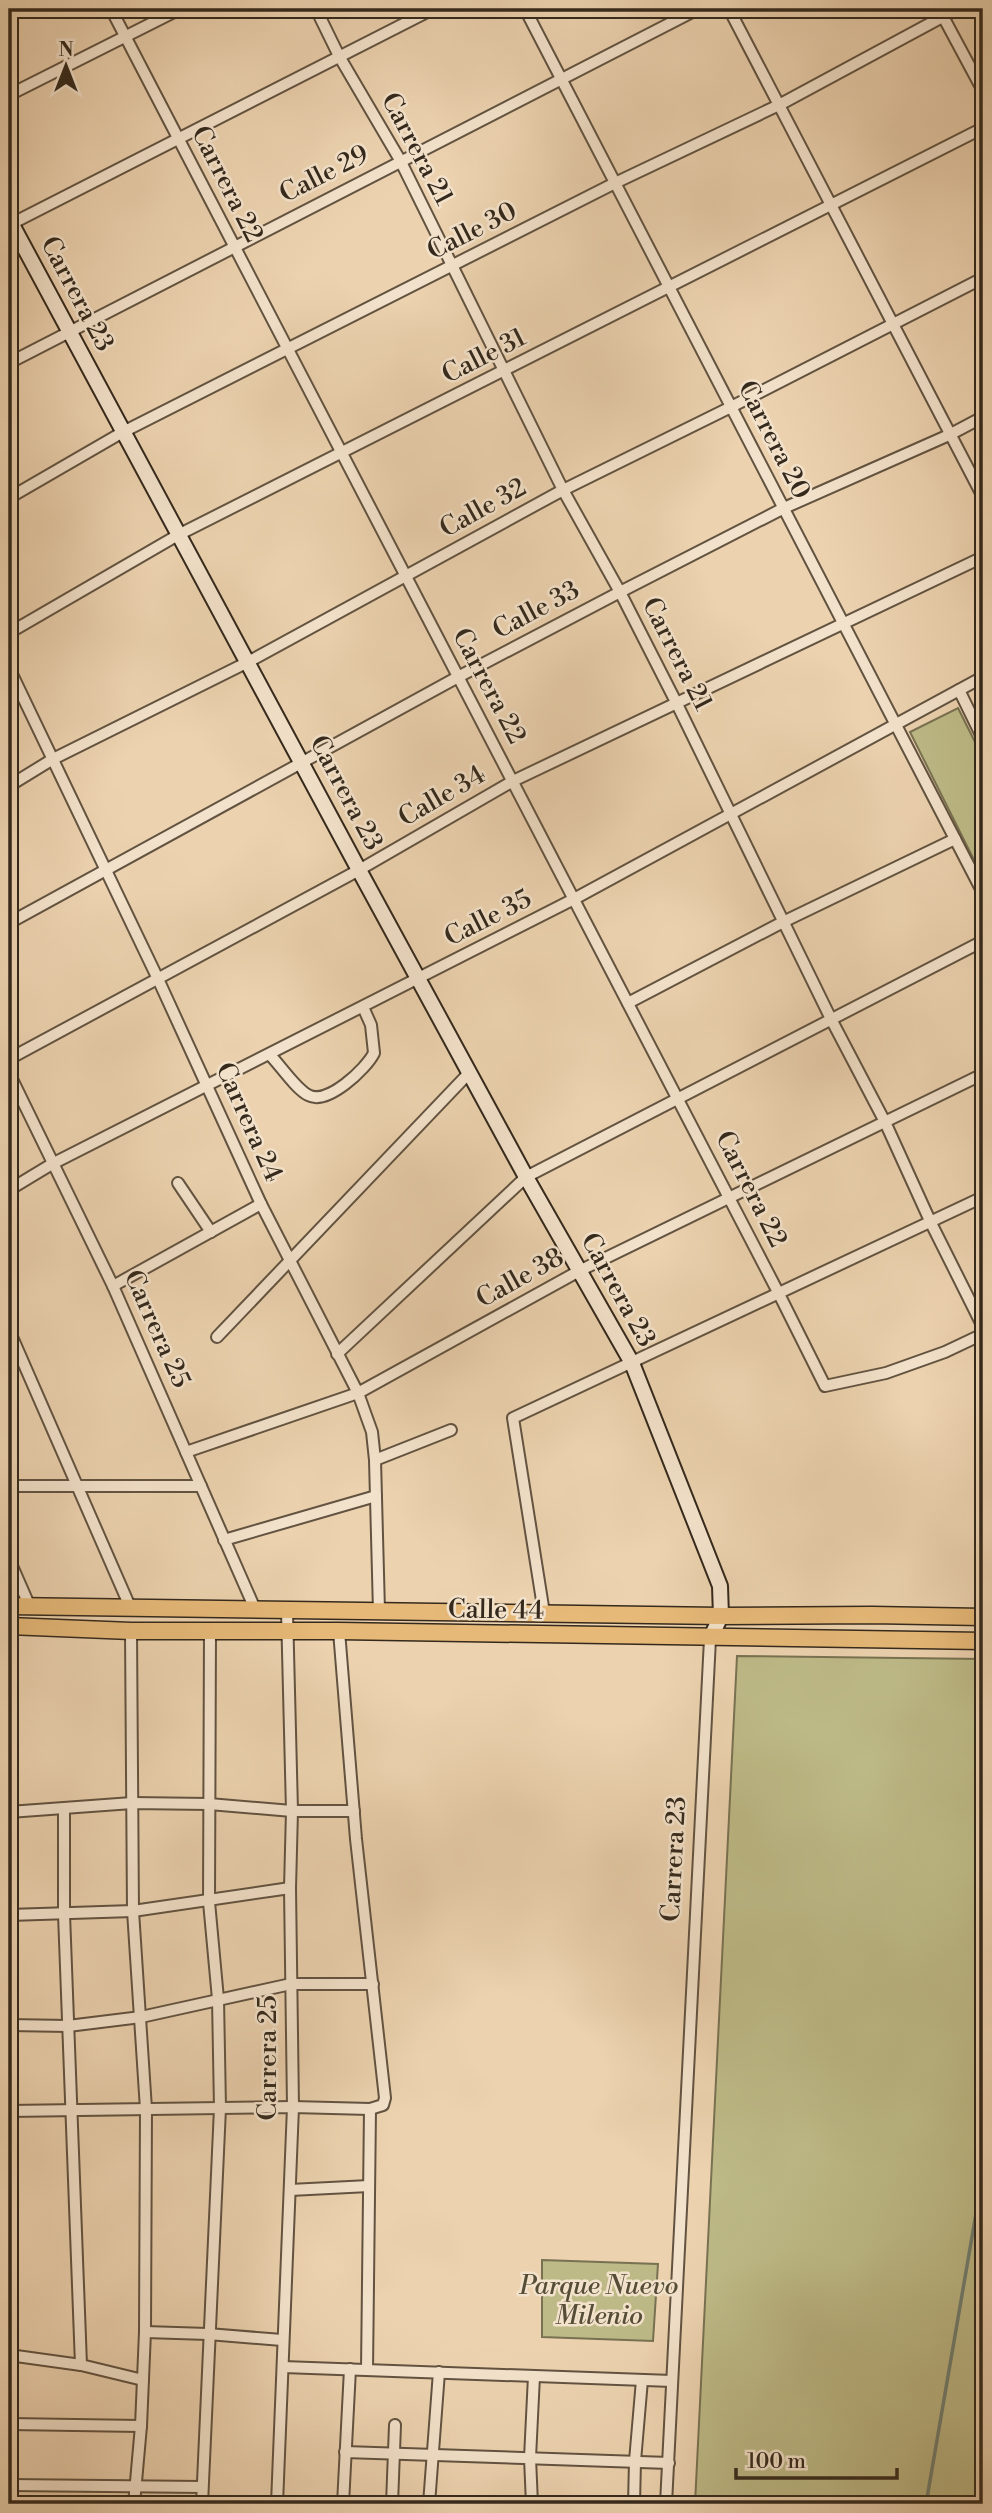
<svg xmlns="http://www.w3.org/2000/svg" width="992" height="2513" viewBox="0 0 992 2513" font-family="'Libre Bodoni',serif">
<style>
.green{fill:#bdba87;stroke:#787252;stroke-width:2}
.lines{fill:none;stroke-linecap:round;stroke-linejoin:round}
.stream{stroke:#717f72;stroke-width:3.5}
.street-casing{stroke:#625341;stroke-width:14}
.secondary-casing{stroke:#34291c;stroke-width:18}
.primary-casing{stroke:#34291c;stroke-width:19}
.street{stroke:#f3e2cb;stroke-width:10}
.secondary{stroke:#f3e2cb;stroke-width:14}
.primary{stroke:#e6b978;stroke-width:16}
.labels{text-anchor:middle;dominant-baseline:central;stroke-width:5;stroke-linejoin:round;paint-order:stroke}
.street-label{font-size:26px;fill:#34291c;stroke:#f3e2cb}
.park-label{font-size:26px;font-style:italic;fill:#564d37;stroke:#f3e2cb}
</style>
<rect width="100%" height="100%" fill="#ecd2af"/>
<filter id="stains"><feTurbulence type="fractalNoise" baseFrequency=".00286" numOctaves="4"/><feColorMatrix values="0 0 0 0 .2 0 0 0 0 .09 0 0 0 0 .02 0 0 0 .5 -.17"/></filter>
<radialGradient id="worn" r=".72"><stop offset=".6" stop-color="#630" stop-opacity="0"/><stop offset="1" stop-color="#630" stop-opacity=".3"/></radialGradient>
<g class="green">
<path d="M958,708L983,758V878L910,732Z"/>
<path d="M737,1656L983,1659V2504H695Z"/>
<path d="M542,2260L658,2264L653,2341L542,2337Z"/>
</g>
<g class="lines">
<path class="stream" d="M926,2504L983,2173"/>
<defs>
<g id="street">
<path d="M111,9L779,1294L825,1386L886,1373L945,1352L983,1334"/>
<path d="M316,9L339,56L400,160L563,490L620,592L676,702L831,1019L885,1122L931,1223L983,1327"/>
<path d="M525,9L983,893"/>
<path d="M729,9L983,497"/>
<path d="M939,9L983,91"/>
<path d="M9,95L180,9"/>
<path d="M9,225L433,9"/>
<path d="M9,363L698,9"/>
<path d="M9,498L123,432L615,183L779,105L957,9"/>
<path d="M9,633L178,535L983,128"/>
<path d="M9,668L158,979L261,1204L358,1393L372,1432L375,1460L379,1611"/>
<path d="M959,690L983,739"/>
<path d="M9,786L53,759L248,662L563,490L731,407L983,278"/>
<path d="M9,923L458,677L620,592L784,508L949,435L983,417"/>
<path d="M628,1003L785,921L955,839"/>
<path d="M270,1055C280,1065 296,1089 308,1095C327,1106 366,1069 374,1053L371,1025L363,1007"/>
<path d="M9,1059L359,870L513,781L983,557"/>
<path d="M9,1073L113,1286L255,1609"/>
<path d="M178,1183L211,1232"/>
<path d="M9,1190L52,1164L574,899L983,677"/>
<path d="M113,1286L261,1204"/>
<path d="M9,1330L131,1609"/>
<path d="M217,1337L469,1073"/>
<path d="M337,1354L526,1177L983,941"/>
<path d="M186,1452L358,1393L579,1271L983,1074"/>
<path d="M375,1460L451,1430"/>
<path d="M9,1486H201"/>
<path d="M224,1540L376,1496"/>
<path d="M9,1559L30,1607"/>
<path d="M544,1613L513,1418L983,1197"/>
<path d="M131,1631L133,1911L146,2109L145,2332L141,2426L134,2504"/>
<path d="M64,1809V1914L81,2365"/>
<path d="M9,1812L132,1803L209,1804L292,1811H354"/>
<path d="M9,1915L133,1911L290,1888"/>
<path d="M9,2025L68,2026L141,2017L291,1984H373"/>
<path d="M9,2111L293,2107L370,2109L383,2105L385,2098L356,1839L339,1631"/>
<path d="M290,2190L369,2186"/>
<path d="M145,2332L208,2334L282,2340"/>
<path d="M9,2355L81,2365L143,2380"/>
<path d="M283,2367L672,2381"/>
<path d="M367,2370L370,2109"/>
<path d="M9,2424L141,2426"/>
<path d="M345,2452L669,2463"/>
<path d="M9,2485L202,2487"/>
<path d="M202,2504L220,2108L218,1999L209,1902L210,1630"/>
<path d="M277,2504L293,2107L290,1888L292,1811L287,1611"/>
<path d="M343,2504L350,2369"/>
<path d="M392,2504L395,2425"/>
<path d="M429,2504L439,2372"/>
<path d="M532,2504L530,2458L534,2376"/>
<path d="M634,2504L635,2461L642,2380"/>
<path d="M666,2504L710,1639"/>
</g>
<path id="secondary" d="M9,219L359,870L526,1177L632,1363L720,1586L721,1616L710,1639"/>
<g id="primary">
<path d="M9,1606L721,1616L872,1615L983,1617"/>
<path d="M9,1626L131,1631H339L983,1641"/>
</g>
</defs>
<use href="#street" class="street-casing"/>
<use href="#secondary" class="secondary-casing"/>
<use href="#primary" class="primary-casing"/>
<use href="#street" class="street"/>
<use href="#secondary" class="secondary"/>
<use href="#primary" class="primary"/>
</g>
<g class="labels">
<g class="street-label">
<text transform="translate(417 149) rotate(62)">Carrera 21</text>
<text transform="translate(324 174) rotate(-27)">Calle 29</text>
<text transform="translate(227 184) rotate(63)">Carrera 22</text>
<text transform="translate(472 231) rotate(-27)">Calle 30</text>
<text transform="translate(77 294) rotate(62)">Carrera 23</text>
<text transform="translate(484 356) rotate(-27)">Calle 31</text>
<text transform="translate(774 440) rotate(63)">Carrera 20</text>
<text transform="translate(483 508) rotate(-29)">Calle 32</text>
<text transform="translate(536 610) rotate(-28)">Calle 33</text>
<text transform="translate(677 654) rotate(63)">Carrera 21</text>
<text transform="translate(489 686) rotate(62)">Carrera 22</text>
<text transform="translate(346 793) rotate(62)">Carrera 23</text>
<text transform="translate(442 796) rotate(-30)">Calle 34</text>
<text transform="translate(488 918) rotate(-27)">Calle 35</text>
<text transform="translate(249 1122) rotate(66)">Carrera 24</text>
<text transform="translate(751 1189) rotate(63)">Carrera 22</text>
<text transform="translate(520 1278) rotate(-29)">Calle 38</text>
<text transform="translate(618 1290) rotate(61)">Carrera 23</text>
<text transform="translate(157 1329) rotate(66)">Carrera 25</text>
<text transform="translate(496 1610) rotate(1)">Calle 44</text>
<text transform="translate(674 1859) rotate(-87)">Carrera 23</text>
<text transform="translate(268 2058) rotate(-90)">Carrera 25</text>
</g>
<g class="park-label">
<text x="599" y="2286">Parque Nuevo<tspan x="599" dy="30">Milenio</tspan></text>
</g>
</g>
<rect width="992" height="2513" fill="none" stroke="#ecd2af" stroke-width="35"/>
<rect x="10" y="10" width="971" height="2492" fill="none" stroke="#34291c" stroke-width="3.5"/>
<rect x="18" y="18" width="957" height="2478" fill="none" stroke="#34291c" stroke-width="2"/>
<g transform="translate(66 66)" stroke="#f3e2cb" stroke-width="5" paint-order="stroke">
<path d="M0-5L12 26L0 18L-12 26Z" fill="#34291c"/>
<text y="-10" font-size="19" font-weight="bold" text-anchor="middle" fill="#34291c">N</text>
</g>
<path d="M736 2468v10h161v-10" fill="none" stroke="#34291c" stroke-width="3.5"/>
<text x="747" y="2468" font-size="21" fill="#34291c" stroke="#f3e2cb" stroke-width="5" paint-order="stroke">100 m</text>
<rect width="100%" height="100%" filter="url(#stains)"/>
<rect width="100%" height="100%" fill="url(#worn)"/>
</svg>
